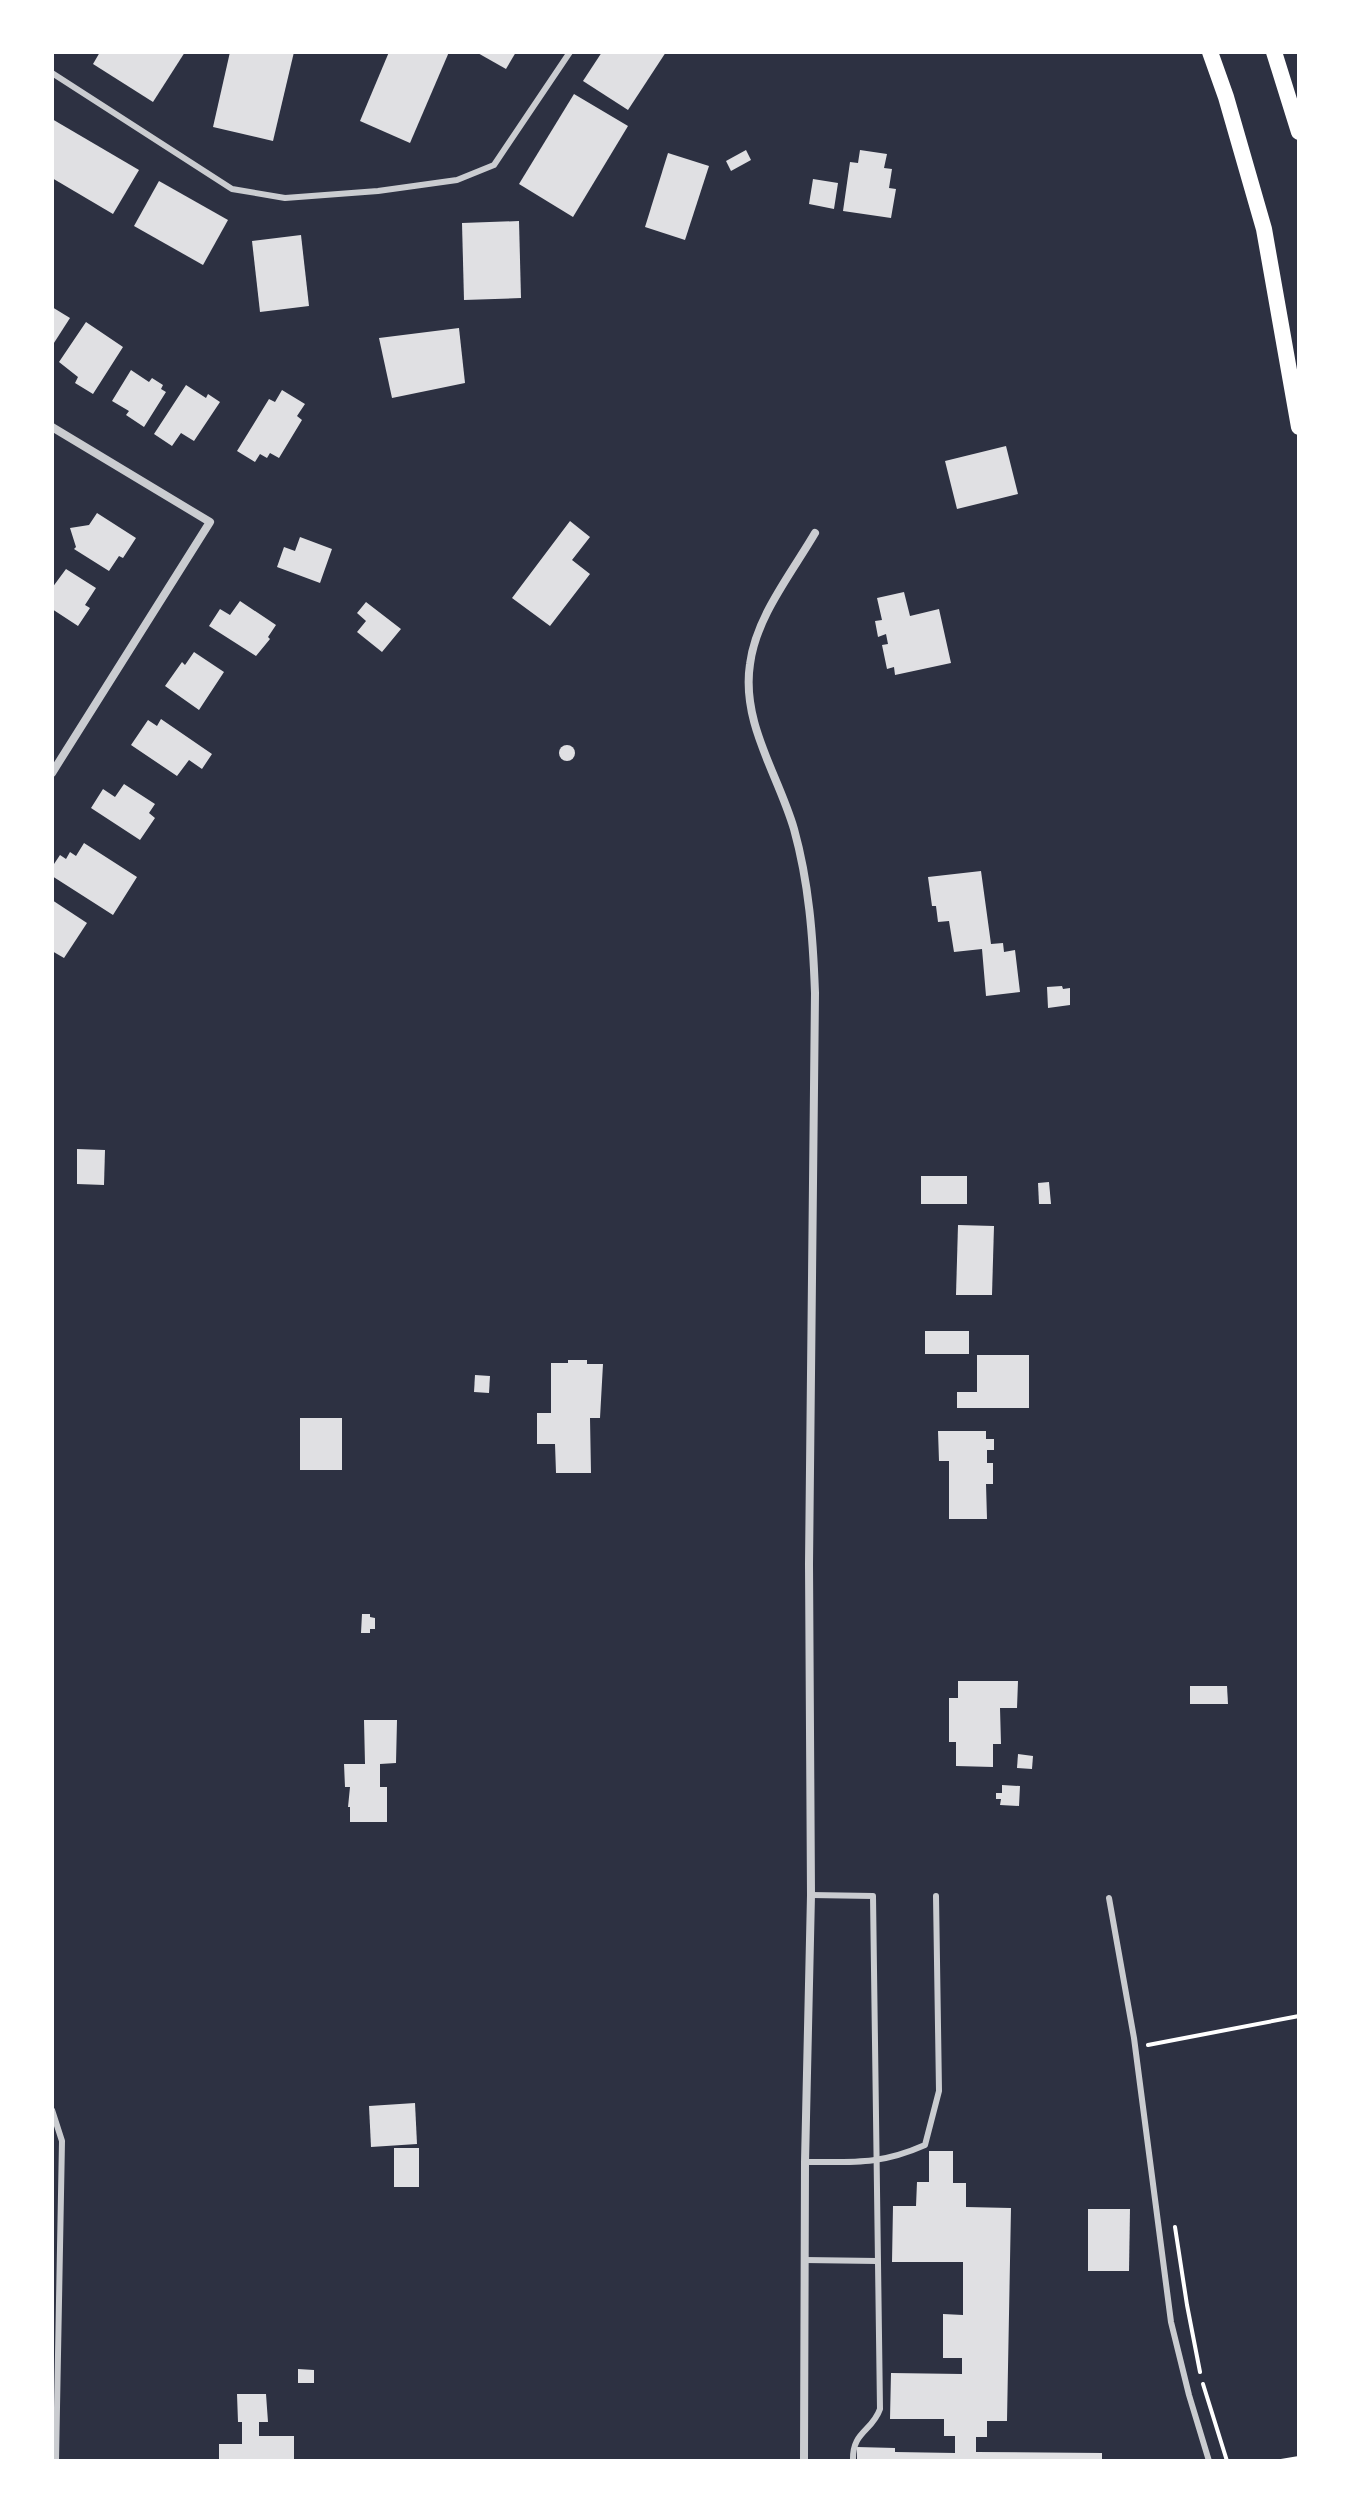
<svg xmlns="http://www.w3.org/2000/svg" width="1351" height="2513" viewBox="0 0 1351 2513" font-family="'Noto Sans',sans-serif">
<style>
.building{fill:#e0e0e3}
.lines{fill:none;stroke-linecap:round;stroke-linejoin:round}
.path{stroke:#fff;stroke-width:4}
.service{stroke:#caccd0;stroke-width:6}
.minor{stroke:#caccd0;stroke-width:8}
.secondary{stroke:#fff;stroke-width:16}
</style>
<rect width="100%" height="100%" fill="#2d3142"/>
<g class="building">
<path d="M100,52H185L153,102L93,64Z"/>
<path d="M230,52H294L273,141L213,127Z"/>
<path d="M389,52H449L410,143L360,121Z"/>
<path d="M476,52H516L506,69Z"/>
<path d="M602,52H666L628,110L583,81Z"/>
<path d="M574,94L628,126L573,217L519,184Z"/>
<path d="M52,119L139,170L113,214L52,178Z"/>
<path d="M746,150L751,160L731,171L726,161Z"/>
<path d="M860,150L887,154L884,168L892,169L889,188L896,189L891,218L843,211L850,162L858,163Z"/>
<path d="M668,153L709,166L685,240L645,227Z"/>
<path d="M813,179L838,183L834,209L809,204Z"/>
<path d="M159,181L228,220L203,265L134,226Z"/>
<path d="M519,221L521,298L464,300L462,223Z"/>
<path d="M301,235L309,306L260,312L252,241Z"/>
<path d="M52,307L70,318L52,346Z"/>
<path d="M86,322L123,347L93,394L75,383L78,377L59,362Z"/>
<path d="M459,328L465,383L392,398L379,338Z"/>
<path d="M131,370L149,382L152,378L163,385L161,389L166,392L144,427L126,415L129,411L112,401Z"/>
<path d="M186,385L206,398L208,394L220,402L194,441L181,433L172,446L154,434Z"/>
<path d="M282,390L305,404L297,416L302,420L279,458L270,453L267,458L260,454L255,462L237,451L269,399L275,402Z"/>
<path d="M1006,446L1018,494L957,509L945,461Z"/>
<path d="M97,513L136,538L123,558L119,556L109,571L74,549L76,547L70,528L89,525Z"/>
<path d="M570,521L590,537L572,560L590,574L550,626L512,598Z"/>
<path d="M300,537L332,549L320,583L277,567L284,547L295,551Z"/>
<path d="M66,569L96,588L85,605L90,608L78,626L52,609V588Z"/>
<path d="M904,592L910,616L939,609L951,663L895,675L894,667L887,669L882,645L888,644L886,634L878,637L875,621L882,620L877,598Z"/>
<path d="M240,601L276,625L268,637L270,639L256,656L209,626L220,609L230,615Z"/>
<path d="M366,602L401,629L382,652L357,632L366,621L357,613Z"/>
<path d="M194,652L224,672L199,710L165,686L182,662L185,665Z"/>
<path d="M161,719L212,754L202,769L189,760L177,776L131,745L148,720L157,726Z"/>
<circle cx="567" cy="753" r="8"/>
<path d="M124,784L155,804L149,813L155,818L140,840L91,808L103,789L115,797Z"/>
<path d="M84,843L137,877L113,915L52,876V867L60,855L66,859L70,852L76,856Z"/>
<path d="M981,871L991,944L1003,943L1004,952L1015,950L1020,992L986,996L982,949L954,952L949,921L938,922L936,906H932L928,877Z"/>
<path d="M52,900L87,923L64,958L52,951Z"/>
<path d="M1062,986L1063,989L1070,988V1005L1048,1008L1047,987Z"/>
<path d="M77,1149L105,1150L104,1185L77,1184Z"/>
<rect x="921" y="1176" width="46" height="28"/>
<path d="M1049,1182L1051,1204H1039L1038,1183Z"/>
<path d="M958,1225L994,1226L992,1295H956Z"/>
<rect x="925" y="1331" width="44" height="23"/>
<path d="M977,1355H1029V1408H957V1392H977Z"/>
<path d="M568,1360H587V1364H603L600,1418H590L591,1473H556L555,1444H537V1413H551V1363H568Z"/>
<path d="M475,1375L490,1376L489,1393L474,1392Z"/>
<rect x="300" y="1418" width="42" height="52"/>
<path d="M938,1431H986V1439H994V1450H987V1463H993V1484H986L987,1519H949V1461H939Z"/>
<path d="M362,1614H370V1617L375,1618V1629H370V1633H361Z"/>
<path d="M958,1681H1018L1017,1708H1000L1001,1744H993V1767L956,1766V1742H949V1698H958Z"/>
<path d="M1190,1686H1227L1228,1704H1190Z"/>
<path d="M364,1720H397L396,1763L380,1764V1787H387V1822H350V1807H348L350,1787H345L344,1764H365Z"/>
<path d="M1018,1754L1033,1756L1032,1769L1017,1768Z"/>
<path d="M1002,1785L1020,1786L1019,1806L1000,1805L1001,1799H996V1793H1002Z"/>
<path d="M415,2103L417,2144L371,2147L369,2106Z"/>
<rect x="394" y="2148" width="25" height="39"/>
<path d="M929,2151H953V2183H966V2207L1011,2208L1007,2421H987V2437H976V2452L1102,2453V2461H857V2447L895,2448V2452L955,2453V2436H944V2419H890L891,2373L962,2374V2358H943V2314L963,2315V2262H892L893,2206H916L917,2182H929Z"/>
<path d="M1088,2209H1130L1129,2271H1088Z"/>
<path d="M298,2369L314,2370V2383H298Z"/>
<path d="M237,2394H266L268,2422H259V2436H294V2461H219V2444H242V2422H238Z"/>
</g>
<g class="lines">
<g class="path">
<path d="M1148,2045L1299,2016"/>
<path d="M1175,2227L1187,2305L1200,2372"/>
<path d="M1203,2384L1227,2461"/>
<path d="M1281,2461L1299,2458"/>
</g>
<g class="service">
<path d="M52,73L232,189L285,198L378,191L457,180L494,165L570,52"/>
<path d="M811,1895L873,1896L880,2409C872,2432 852,2431 853,2461"/>
<path d="M1109,1898L1134,2038L1171,2322L1189,2395L1209,2461"/>
<path d="M52,2110L62,2141L56,2461"/>
<path d="M805,2162C854,2162 880,2165 925,2145L939,2091L936,1896"/>
<path d="M805,2260L877,2261"/>
</g>
<g class="minor">
<path d="M52,427L210,522L52,773"/>
<path d="M804,2461L805,2162L811,1895L809,1564L815,993C813,937 809,883 794,829C778,774 741,723 750,664C756,617 791,574 815,533"/>
</g>
<g class="secondary">
<path d="M1210,52L1226,97L1264,229L1299,427"/>
<path d="M1274,52L1299,132"/>
</g>
</g>
<rect width="1351" height="2513" fill="none" stroke="#ffffff" stroke-width="108"/>
</svg>
